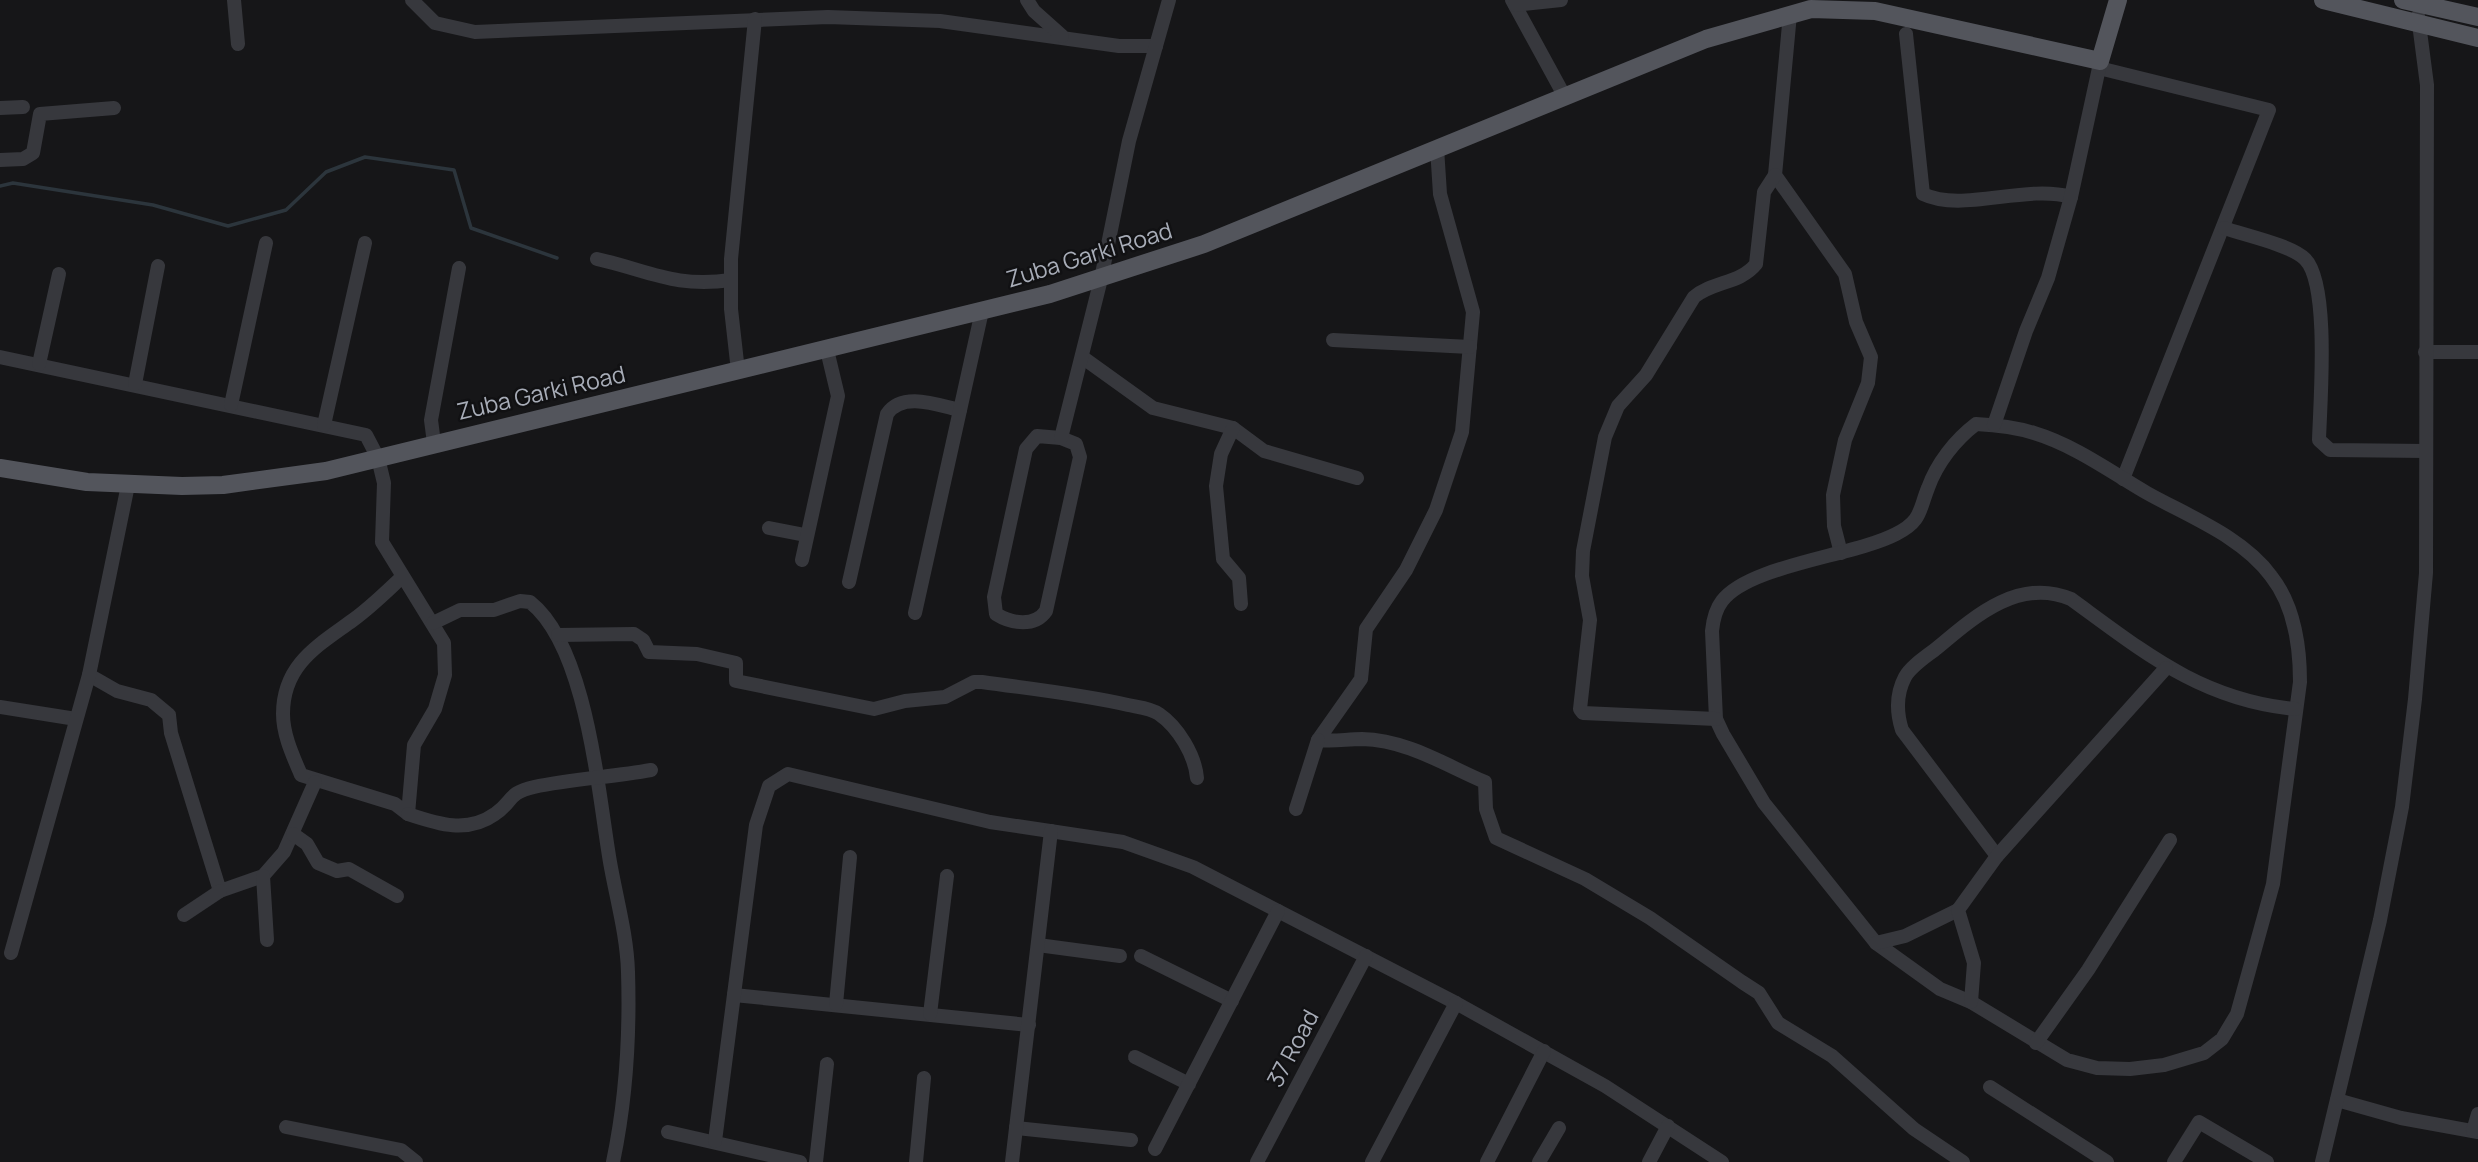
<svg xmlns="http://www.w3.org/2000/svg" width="2478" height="1162" viewBox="0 0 2478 1162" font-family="Manrope,sans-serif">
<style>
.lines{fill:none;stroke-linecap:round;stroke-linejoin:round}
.stream{stroke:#2c353c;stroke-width:3.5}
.minor{stroke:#37383d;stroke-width:14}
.major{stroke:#53555c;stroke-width:18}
.labels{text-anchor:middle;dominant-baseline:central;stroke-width:5;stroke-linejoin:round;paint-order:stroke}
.street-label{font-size:23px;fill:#a8adb8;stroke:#111113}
</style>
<rect width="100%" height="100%" fill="#161618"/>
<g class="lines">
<path class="stream" d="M0,186L13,183L153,205L228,226L286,210L326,172L365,157L454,170L471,228L557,258"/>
<g class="minor">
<path d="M234,0L238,44"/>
<path d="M412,0L435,23L475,32L828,17L940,21L1119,46H1156"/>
<path d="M1027,0L1034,11L1062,36"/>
<path d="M1512,0L1565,97"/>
<path d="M1515,5L1561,0"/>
<path d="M1790,14L1775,175L1845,274L1856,322L1871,357L1868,383L1845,440L1833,495L1834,526L1841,553"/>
<path d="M1906,34L1923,194C1962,213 2025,184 2071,197"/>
<path d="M2100,61L2099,68L2269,110L2123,479"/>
<path d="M0,108L23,107"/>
<path d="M1437,148L1440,194L1473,312L1462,432L1436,510L1406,570L1366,629L1361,679L1318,740C1335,742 1346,739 1362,739C1407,740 1445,765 1485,782L1486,809L1496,838L1585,879L1650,918L1742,982L1759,993L1778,1023L1832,1056L1914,1129L1963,1162"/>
<path d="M0,160L23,159L33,153L40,114L114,108"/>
<path d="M2224,228C2244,235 2291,245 2305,259C2330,284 2320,404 2319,440L2330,450L2426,451"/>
<path d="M597,259C650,271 675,288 731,280"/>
<path d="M1333,340L1470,347"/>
<path d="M2425,352H2478"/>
<path d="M0,357L366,435L378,458L384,483L382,542L444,643L445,675L435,709L414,745L408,814L395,804L301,775C293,756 283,735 283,714C283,664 319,645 353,620C371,607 386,592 402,577"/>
<path d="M1082,357L1153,408L1233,428L1264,451L1357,478"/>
<path d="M39,364L59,274"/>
<path d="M738,371L731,309V259L755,19"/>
<path d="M135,384L158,266"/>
<path d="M231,405L266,243"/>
<path d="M1976,424C1995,425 2015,427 2034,433C2074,445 2111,472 2147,493C2188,516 2243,537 2271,576C2294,605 2300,646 2300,682L2273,884L2237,1014L2222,1039L2204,1053L2164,1065L2130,1069L2097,1068L2067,1060L1971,1002L1940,989L1876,943L1764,803L1723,734L1716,719L1712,631C1713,621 1715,610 1722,601C1749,565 1854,556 1896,534C1922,521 1919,510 1928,488C1937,463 1955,440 1976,424Z"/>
<path d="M324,425L365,243"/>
<path d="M1994,425L2026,331L2048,278L2071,197L2099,68"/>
<path d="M1233,428L1221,454L1216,486L1223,559L1239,578L1241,604"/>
<path d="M1037,436L1061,438L1076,444L1080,457L1046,611C1035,627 1012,624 996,614L994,597L1026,449Z"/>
<path d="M1061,438L1101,279L1129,141L1169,0"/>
<path d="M434,443L431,420L459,268"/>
<path d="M769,528L805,535"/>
<path d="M802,560L838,396L827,350"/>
<path d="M849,582L887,414C902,391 938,405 960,410"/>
<path d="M915,613L982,311"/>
<path d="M433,623L460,610H494L520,601L530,602C587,647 598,792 610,862C616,897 627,935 628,972C630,1035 626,1100 613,1162"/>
<path d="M558,635L634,634L643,640L649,652L697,654L736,663V681L874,709L905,701L945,697L974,682H982C1031,689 1080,694 1128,705C1137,707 1151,708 1159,714C1178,727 1195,755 1197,778"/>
<path d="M89,675L117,691L151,700L169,715L171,733L220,891L263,876L284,852L315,782"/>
<path d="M0,707L76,719"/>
<path d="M1716,719L1583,713L1580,709L1590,620L1582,576L1583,551L1605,437L1618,406L1646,375L1694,297C1713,281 1740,284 1756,264L1764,192L1775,175"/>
<path d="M1296,809L1318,740"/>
<path d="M408,814C438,824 467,834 495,814C513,802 507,793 534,787C572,779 612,777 651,770"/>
<path d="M293,834L307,844L318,863L337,871L349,869L397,896"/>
<path d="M1997,856L1902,730C1896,711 1896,694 1905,677C1911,666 1927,656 1937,648C1975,616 2019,577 2071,599C2144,652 2201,700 2295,709"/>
<path d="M263,876L267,940"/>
<path d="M184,915L220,891"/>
<path d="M1876,943L1905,936L1958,910"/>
<path d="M1038,945L1120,956"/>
<path d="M11,953L89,675L128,485"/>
<path d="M1141,956L1232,1001"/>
<path d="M734,995L1029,1025"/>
<path d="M1971,1002L1974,963L1958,910L1997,856L2166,668"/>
<path d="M836,1004L850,857"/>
<path d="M930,1014L947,876"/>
<path d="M2036,1043L2088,970L2170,840"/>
<path d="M1135,1057L1189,1084"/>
<path d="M1990,1087L2107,1162"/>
<path d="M2337,1100L2401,1118L2478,1132"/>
<path d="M286,1127L401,1150L416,1162"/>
<path d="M1016,1128L1131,1140"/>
<path d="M2473,1131L2478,1114"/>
<path d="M668,1132L800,1162"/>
<path d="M715,1141L756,825L769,786L788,774L990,822L1123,842L1193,867L1456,1003L1605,1086L1722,1162"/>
<path d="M1155,1149L1278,911"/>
<path d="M816,1162L827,1064"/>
<path d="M916,1162L924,1078"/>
<path d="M1012,1162L1051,831"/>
<path d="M1257,1162L1366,956"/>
<path d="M1372,1162L1456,1003"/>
<path d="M1487,1162L1544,1051"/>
<path d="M1539,1162L1559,1128"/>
<path d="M1649,1162L1668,1126"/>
<path d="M2174,1162L2199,1122L2267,1162"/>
<path d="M2322,1162L2380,920L2402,807L2415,699L2426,573L2427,85L2418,16"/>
</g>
<g class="major">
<path d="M2323,0L2478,38"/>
<path d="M2403,0L2478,17"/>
<path d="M0,468L87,482L182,486L223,485L326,471L1050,294L1204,244L1706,39L1811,9L1875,11L2100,61L2118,0"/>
</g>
</g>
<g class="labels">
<g class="street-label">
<text transform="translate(1089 254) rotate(-17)">Zuba Garki Road</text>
<text transform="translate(541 392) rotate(-13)">Zuba Garki Road</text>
<text transform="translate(1292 1048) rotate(-62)">37 Road</text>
</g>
</g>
</svg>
